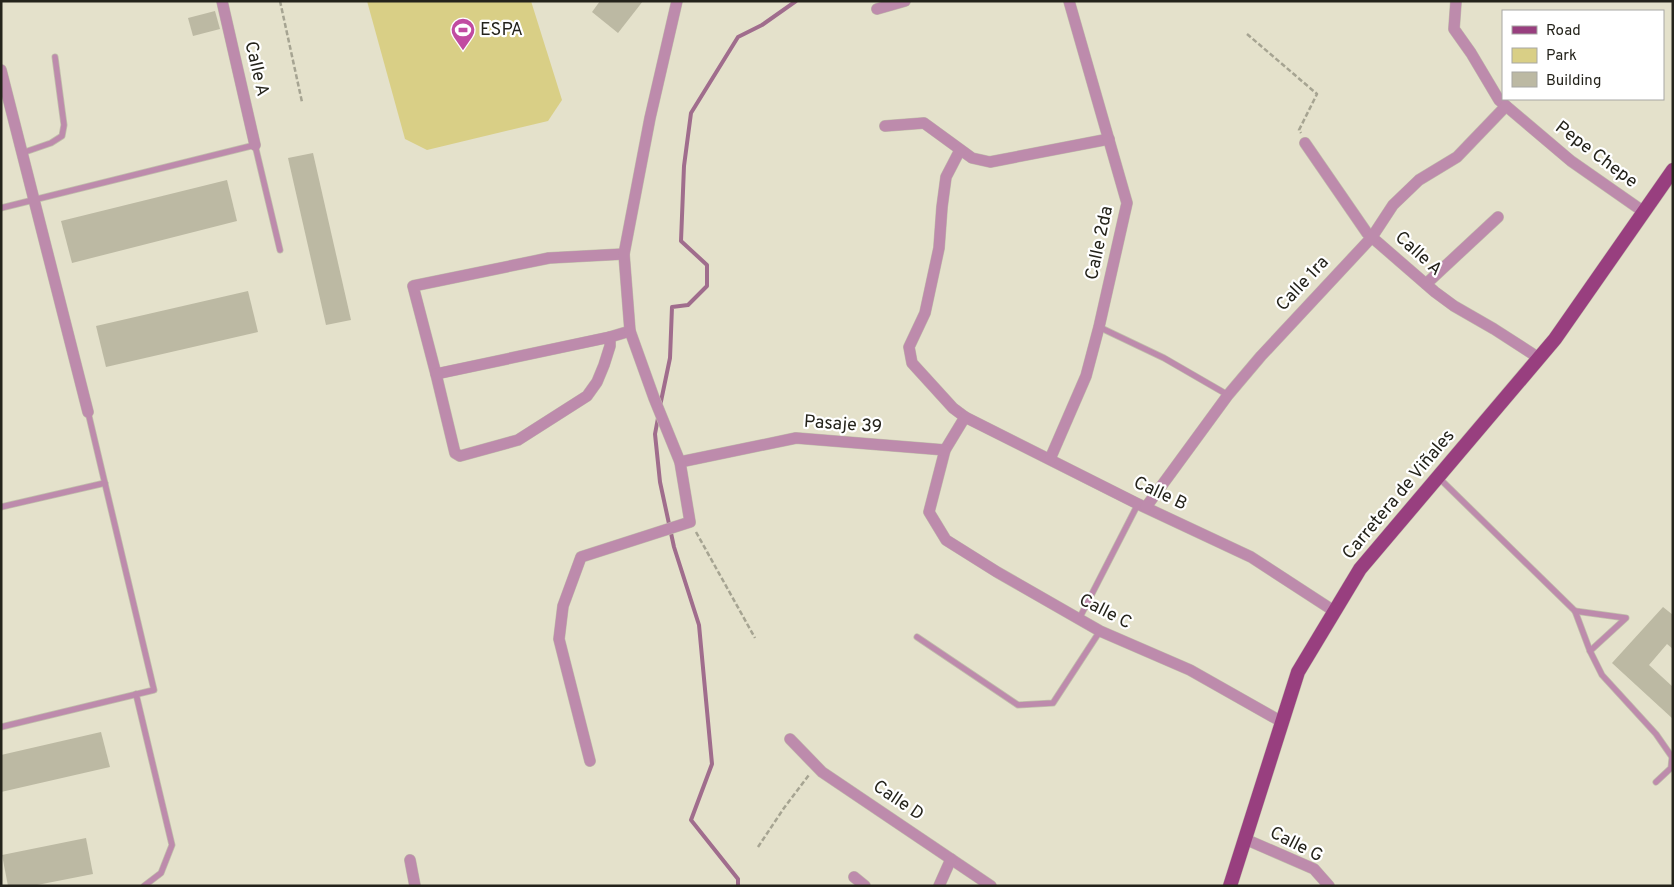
<svg xmlns="http://www.w3.org/2000/svg" width="1674" height="887" viewBox="0 0 1674 887" font-family="Overpass,sans-serif">
<style>
.green{fill:#d9cf86}
.lines{fill:none;stroke-linecap:round;stroke-linejoin:round}
.stream{stroke:#a06d8d;stroke-width:4}
.building{fill:#bcb9a3}
.service-casing{stroke:#c1bfab;stroke-width:7}
.minor-casing{stroke:#c1bfab;stroke-width:12}
.primary-casing{stroke:#c1bfab;stroke-width:15}
.path{stroke:#a6a492;stroke-width:2.5;stroke-dasharray:5 2.5;stroke-linecap:butt}
.service{stroke:#bd8bac;stroke-width:5.5}
.minor{stroke:#bd8bac;stroke-width:11}
.primary{stroke:#983f7f;stroke-width:14}
.labels{text-anchor:middle;dominant-baseline:central;stroke-width:4.5;stroke-linejoin:round;paint-order:stroke}
.poi-label{font-size:18px;fill:#24231b;stroke:#fff;text-anchor:start}
.street-label{font-size:18px;fill:#24231b;stroke:#fff}
</style>
<rect width="100%" height="100%" fill="#e4e1cb"/>
<path class="green" d="M367,1H531L562,100L548,121L427,150L405,139Z"/>
<g class="lines">
<g class="stream">
<path d="M660,406L670,358L672,307L688,305L707,286V265L681,241L684,166L691,113L738,37L762,25L796,1"/>
<path d="M658,418L655,434L660,482L674,547L699,625L712,764L691,820L738,879V886"/>
</g>
</g>
<g class="building">
<path d="M600,1H643L618,33L592,12Z"/>
<path d="M215,11L220,29L193,36L188,18Z"/>
<path d="M313,153L351,320L326,325L288,158Z"/>
<path d="M227,180L237,221L72,263L61,221Z"/>
<path d="M248,291L258,332L106,367L96,326Z"/>
<path d="M1663,607L1673,615V649L1667,644L1649,665L1673,687V719L1612,663Z"/>
<path d="M101,732L110,767L1,792V755Z"/>
<path d="M86,838L93,874L32,886H8L2,855Z"/>
</g>
<g class="lines">
<defs>
<g id="service">
<path d="M22,153L51,143L62,136L64,125L55,57"/>
<path d="M1,208L255,145L280,250"/>
<path d="M1099,327L1164,358L1228,395"/>
<path d="M1438,477L1575,611L1590,651L1602,675L1656,734L1672,757L1671,768L1656,782"/>
<path d="M1,507L105,483"/>
<path d="M1575,611L1626,618L1590,651"/>
<path d="M1079,619L1138,504"/>
<path d="M917,637L1018,705L1053,703L1100,631"/>
<path d="M136,694L172,845L161,873L144,886"/>
<path d="M1,727L154,690L88,412"/>
</g>
<g id="minor">
<path d="M222,1L255,145"/>
<path d="M1456,1L1454,29L1471,53L1499,100L1571,161L1644,212"/>
<path d="M877,9L905,1"/>
<path d="M1,70L88,412"/>
<path d="M885,126L924,123L972,158L990,162L1109,139"/>
<path d="M1305,143L1367,233L1435,292L1454,306L1494,329L1539,358"/>
<path d="M960,150L946,177L942,207L939,248L925,313L909,347L912,363L953,408L965,417L1138,504L1251,557L1334,611"/>
<path d="M1426,284L1498,217"/>
<path d="M610,337V346L604,365L597,382L587,396L518,440L460,456L455,453L436,374L413,286L549,258L624,254"/>
<path d="M436,374L610,337L630,331L624,254L650,118L677,1"/>
<path d="M965,417L945,450L929,512L946,540L997,572L1100,631L1190,670L1282,722"/>
<path d="M1050,459L1086,376L1099,327L1127,203L1069,1"/>
<path d="M680,462L796,438L945,450"/>
<path d="M1146,507L1228,395L1261,356L1372,237L1393,205L1419,180L1457,157L1506,106"/>
<path d="M790,739L822,772L991,886"/>
<path d="M590,761L559,639L563,606L581,557L690,522L680,462L654,398L630,331"/>
<path d="M1245,839L1314,869L1329,886"/>
<path d="M410,860L415,886"/>
<path d="M854,877L865,886"/>
<path d="M939,886L951,859"/>
</g>
<path id="primary" d="M1230,886L1298,672L1360,569L1555,339L1673,170"/>
</defs>
<use href="#service" class="service-casing"/>
<use href="#minor" class="minor-casing"/>
<use href="#primary" class="primary-casing"/>
<g class="path">
<path d="M280,1L302,102"/>
<path d="M1247,34L1317,94L1299,130L1301,133"/>
<path d="M696,532L755,638"/>
<path d="M758,847L784,808L809,775"/>
</g>
<use href="#service" class="service"/>
<use href="#minor" class="minor"/>
<use href="#primary" class="primary"/>
</g>
<defs>
<symbol id="stadium-pin" viewBox="-11 -11 22 30"><path d="M0 17L-7.5 6A9.5 9.5 0 1 1 7.5 6Z" fill="#c14ba1" stroke="#fff"/><path d="M0-5a6.5 5 0 1 0 0 10a6.5 5 0 1 0 0-10ZM-3.5-1.8h7v3.6h-7Z" fill="#fff"/></symbol>
</defs>
<g fill-rule="evenodd">
<use href="#stadium-pin" x="449" y="16" width="28" height="38"/>
</g>
<g class="labels">
<g class="poi-label">
<text x="480" y="30">ESPA</text>
</g>
<g class="street-label">
<text transform="translate(256 69) rotate(77)">Calle A</text>
<text transform="translate(1596 155) rotate(37)">Pepe Chepe</text>
<text transform="translate(1100 243) rotate(-78)">Calle 2da</text>
<text transform="translate(1418 254) rotate(42)">Calle A</text>
<text transform="translate(1303 284) rotate(-47)">Calle 1ra</text>
<text transform="translate(843 425) rotate(4)">Pasaje 39</text>
<text transform="translate(1160 494) rotate(25)">Calle B</text>
<text transform="translate(1399 495) rotate(-50)">Carretera de Viñales</text>
<text transform="translate(1105 612) rotate(27)">Calle C</text>
<text transform="translate(898 801) rotate(34)">Calle D</text>
<text transform="translate(1296 845) rotate(27)">Calle G</text>
</g>
</g>
<rect width="1674" height="887" fill="none" stroke="#24231b" stroke-width="5"/>
<rect x="1502" y="10" width="162" height="90" fill="#ffffff" stroke="#a7a7a4"/>
<rect x="1512" y="26" width="25" height="8" fill="#983f7f" stroke="#a7a7a4"/>
<text x="1546" y="35" font-size="15" fill="#24231b">Road</text>
<rect x="1512" y="48" width="25" height="15" fill="#d9cf86" stroke="#a7a7a4"/>
<text x="1546" y="60" font-size="15" fill="#24231b">Park</text>
<rect x="1512" y="72" width="25" height="15" fill="#bcb9a3" stroke="#a7a7a4"/>
<text x="1546" y="85" font-size="15" fill="#24231b">Building</text>
</svg>
